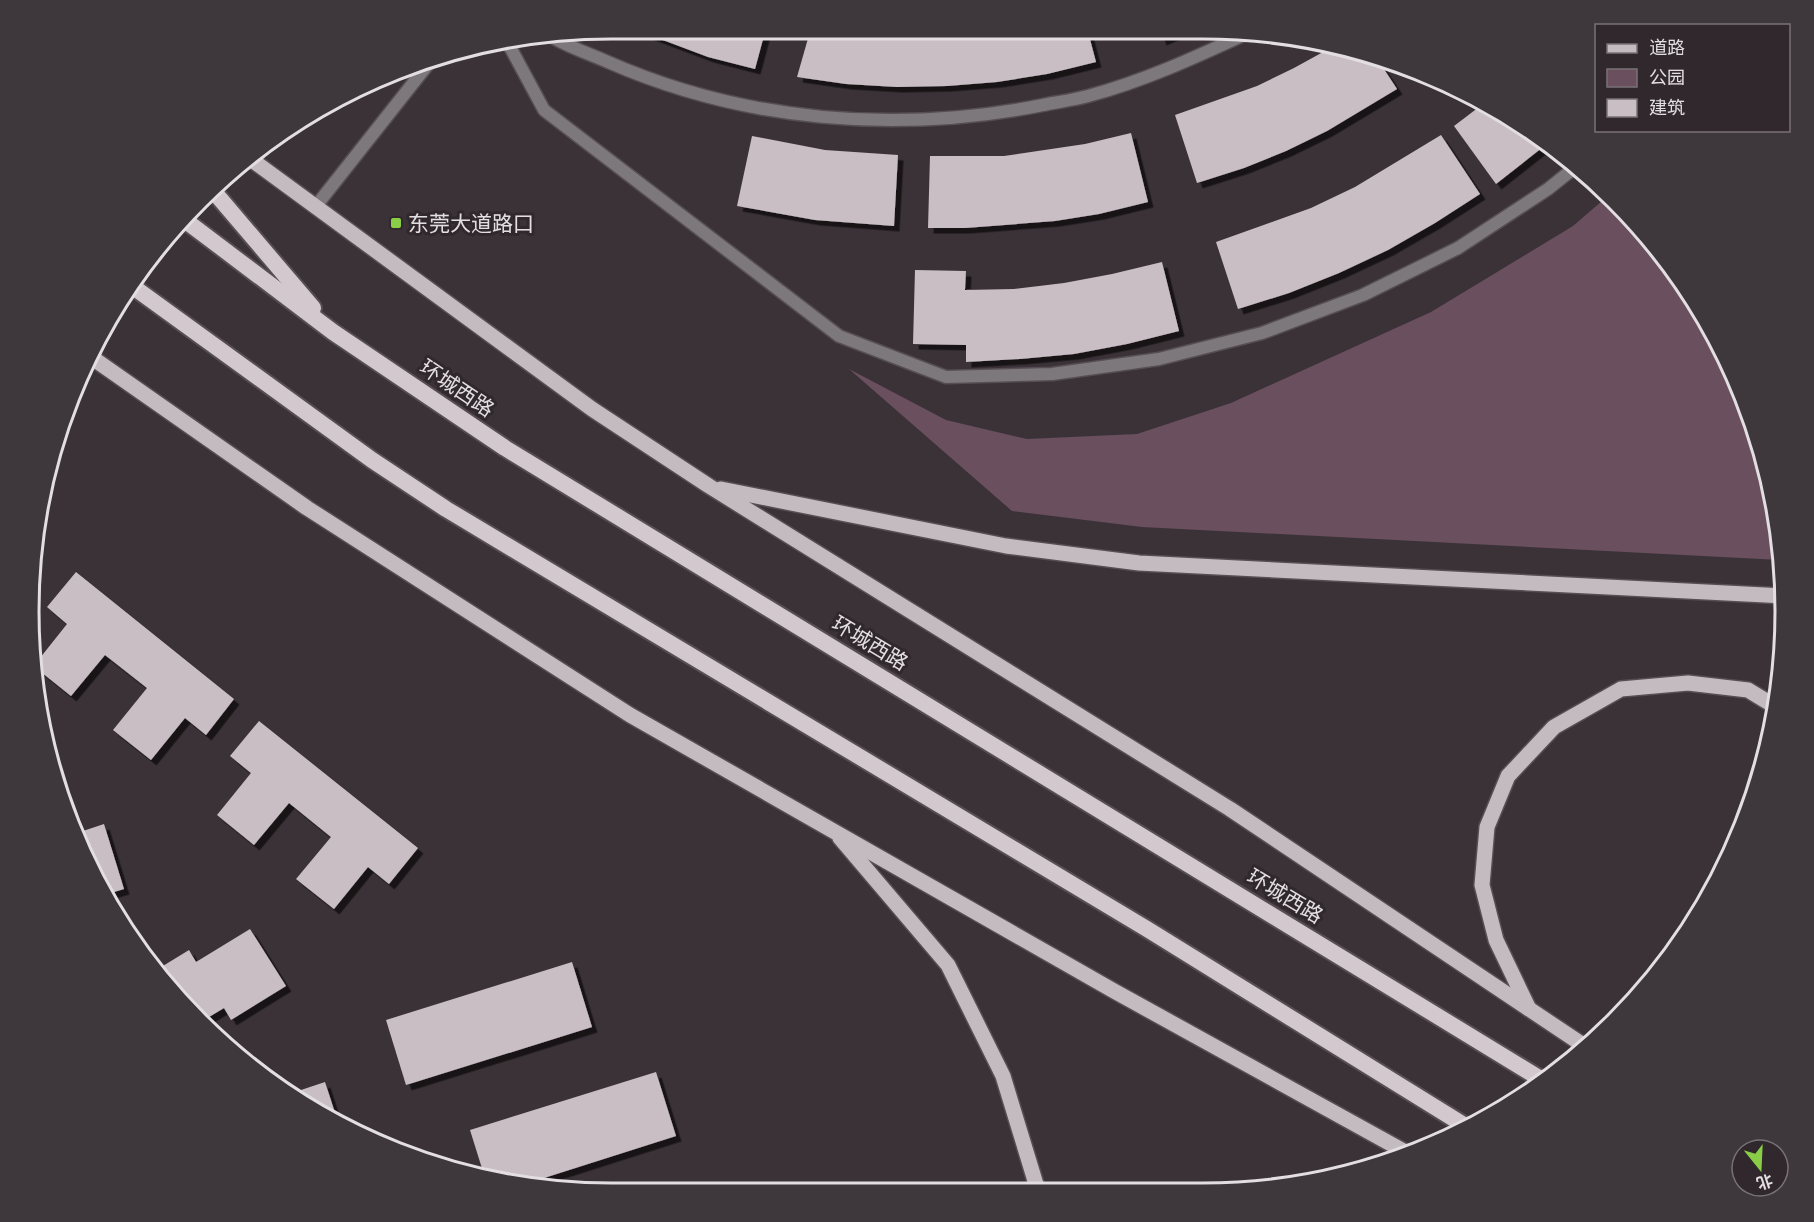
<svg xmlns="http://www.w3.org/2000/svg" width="1814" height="1222" viewBox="0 0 1814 1222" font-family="'Zilla Slab','Noto Sans SC',serif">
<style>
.green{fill:#6a4f5f}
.building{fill:#c9bec4;filter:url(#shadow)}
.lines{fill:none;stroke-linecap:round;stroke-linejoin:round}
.service-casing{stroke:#564e52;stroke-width:15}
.primary-casing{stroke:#564e52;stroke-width:18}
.trunk-casing{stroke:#564e52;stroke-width:20}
.service{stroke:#7d787b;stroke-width:12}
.primary{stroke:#c4bbc0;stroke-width:15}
.trunk{stroke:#d2c8ce;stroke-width:16}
.poi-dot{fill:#8ace47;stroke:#30282d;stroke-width:2}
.labels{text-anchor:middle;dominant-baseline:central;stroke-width:6;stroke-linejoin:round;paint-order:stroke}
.poi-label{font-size:21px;fill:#e3dee1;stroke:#30282d;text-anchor:start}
.street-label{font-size:21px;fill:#e3dee1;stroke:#30282d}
.rim{fill:none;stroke:#e3dee1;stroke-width:3}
</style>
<defs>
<filter id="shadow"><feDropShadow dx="5.5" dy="5.5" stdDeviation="0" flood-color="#0009"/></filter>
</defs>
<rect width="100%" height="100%" fill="#3b3237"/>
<path class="green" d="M1609,195L1615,199L1687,287L1741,388L1774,497L1780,560L1142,527L1012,511L849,369L946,420L1027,439L1137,434L1231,403L1431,312L1573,226Z"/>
<g class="building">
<path d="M631,28H766L755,69L708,57Z"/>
<path d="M811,28H1087L1096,62L1047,74L997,82L947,86L897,87L846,84L797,77Z"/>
<path d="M1157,28H1188V29L1161,40Z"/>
<path d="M1334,46L1378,60L1397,89L1327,131L1286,151L1244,168L1197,183L1175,115L1257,86L1294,68Z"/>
<path d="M1483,104L1543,147L1496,184L1454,126Z"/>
<path d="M1131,133L1148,202L1099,214L1055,221L965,228H928L930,156H1004L1085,144Z"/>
<path d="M1441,135L1480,194L1435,223L1388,250L1339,273L1289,293L1238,309L1216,242L1311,208L1355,187Z"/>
<path d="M752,136L825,150L898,155L894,226L815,220L737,206Z"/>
<path d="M1162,262L1179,331L1127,344L1074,354L1020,359L966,362V345L913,344L915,270L966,271L965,290L1014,289L1064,283L1112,274Z"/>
<path d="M76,572L234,699L206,735L185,718L151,760L113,730L147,688L105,655L71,696L36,668V663L67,624L47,607Z"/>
<path d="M259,721L418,848L389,884L368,867L334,909L296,879L331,837L289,803L254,845L217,815L251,773L230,756Z"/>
<path d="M104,824L124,889L104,895L80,832Z"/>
<path d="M250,929L286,986L231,1020L224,1008L199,1023L158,969L189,950L196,962Z"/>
<path d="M572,962L592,1027L406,1085L386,1020Z"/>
<path d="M656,1072L676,1136L522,1185L498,1182L485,1178L470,1130Z"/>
<path d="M325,1082L338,1122L295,1092Z"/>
</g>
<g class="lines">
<defs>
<g id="service">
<path d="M554,38C571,48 590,54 608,62C745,122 897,134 1043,105C1058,102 1073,100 1088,96C1144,81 1196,57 1248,33"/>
<path d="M509,45L544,110L839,336L946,377L1052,374L1159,359L1262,333L1363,295L1458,248L1548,189L1573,169"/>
<path d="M316,206L433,58"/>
</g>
<g id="primary">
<path d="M252,160L592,409L709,486L1230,809L1586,1047"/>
<path d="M91,357L307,508L630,715L1114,991L1409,1154"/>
<path d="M721,489L1006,546L1139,563L1784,596"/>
<path d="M840,838L948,965L1003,1076L1039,1194"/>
<path d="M1529,1009L1496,940L1482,885L1487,827L1508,776L1554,727L1621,689L1688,683L1748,690L1776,707"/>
<path d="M1316,1182L1327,1177L1337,1176"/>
</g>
<g id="trunk">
<path d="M216,194L313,308"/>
<path d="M186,221L333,332L505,448L1544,1081"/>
<path d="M132,286L372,460L446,509L1147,929L1467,1127"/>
</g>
</defs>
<use href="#service" class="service-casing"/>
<use href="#primary" class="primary-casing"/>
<use href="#trunk" class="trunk-casing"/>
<use href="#service" class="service"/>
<use href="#primary" class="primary"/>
<use href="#trunk" class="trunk"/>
</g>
<rect class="poi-dot" x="390" y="217" width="12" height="12" rx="3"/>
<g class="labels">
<g class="poi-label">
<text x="408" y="223">东莞大道路口</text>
</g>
<g class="street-label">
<text transform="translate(457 388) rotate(34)">环城西路</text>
<text transform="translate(870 643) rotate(31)">环城西路</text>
<text transform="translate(1285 896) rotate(31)">环城西路</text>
</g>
</g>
<path d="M0 0H1814V1222H0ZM611 39H1203A572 572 0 0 1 1775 611V611A572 572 0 0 1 1203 1183H611A572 572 0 0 1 39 611V611A572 572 0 0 1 611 39Z" fill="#3e373b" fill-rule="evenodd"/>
<path class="rim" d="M611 39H1203A572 572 0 0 1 1775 611V611A572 572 0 0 1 1203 1183H611A572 572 0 0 1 39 611V611A572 572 0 0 1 611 39Z"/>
<rect x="1595" y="24" width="195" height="108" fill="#30282d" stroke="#787175" stroke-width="1.5"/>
<rect x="1607" y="44" width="30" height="9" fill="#c4bbc0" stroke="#787175" stroke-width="1.5"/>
<text x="1649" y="54" font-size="18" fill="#e3dee1">道路</text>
<rect x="1607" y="69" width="30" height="18" fill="#6a4f5f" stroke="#787175" stroke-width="1.5"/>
<text x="1649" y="84" font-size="18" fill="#e3dee1">公园</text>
<rect x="1607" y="99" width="30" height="18" fill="#c9bec4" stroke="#787175" stroke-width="1.5"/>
<text x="1649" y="114" font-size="18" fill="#e3dee1">建筑</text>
<g transform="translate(1760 1168) rotate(162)"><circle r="28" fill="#30282d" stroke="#787175" stroke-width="1.5"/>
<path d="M0-4.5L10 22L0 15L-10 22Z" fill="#8ace47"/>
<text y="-9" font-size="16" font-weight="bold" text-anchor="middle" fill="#e3dee1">北</text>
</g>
</svg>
